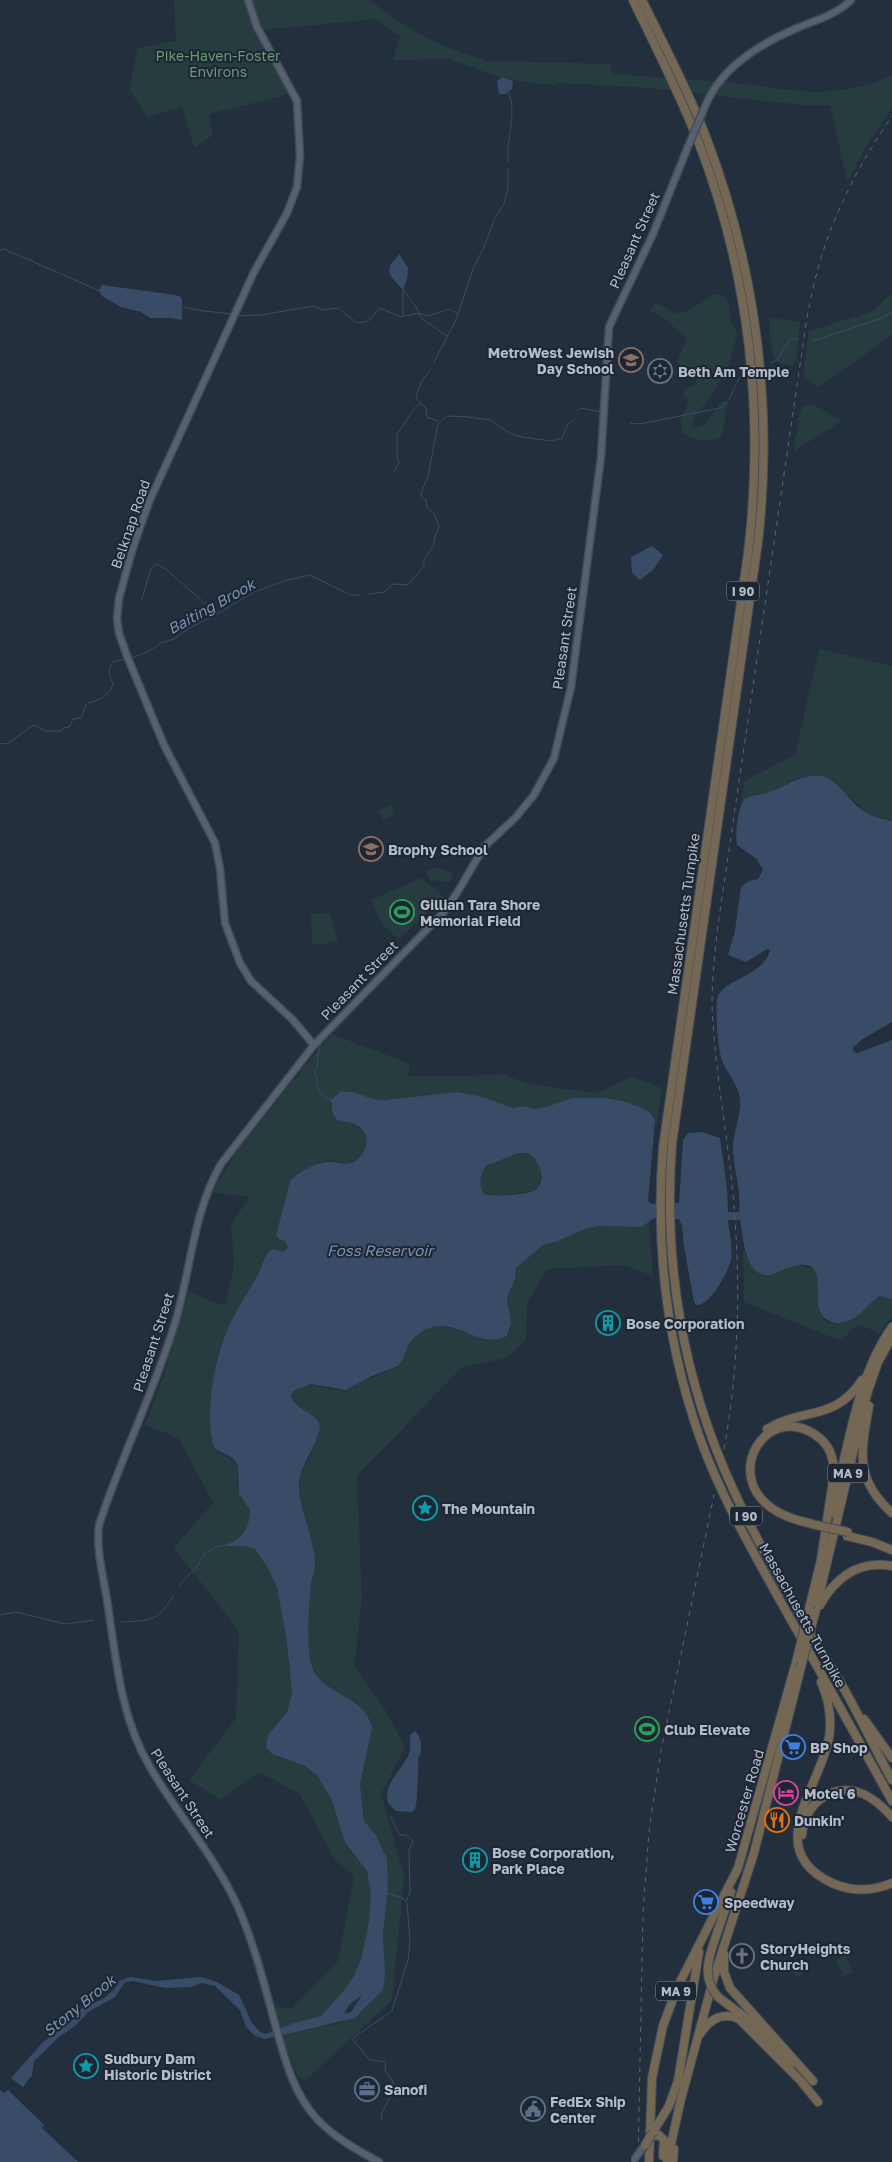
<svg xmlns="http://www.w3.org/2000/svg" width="892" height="2162" viewBox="0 0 892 2162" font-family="'Golos Text',sans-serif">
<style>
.green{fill:#263c3f}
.water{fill:#394c67;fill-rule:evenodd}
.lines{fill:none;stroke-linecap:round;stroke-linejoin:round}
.stream{stroke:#394c67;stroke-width:1}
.major-casing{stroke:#414a57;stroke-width:9}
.highway-casing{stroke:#434c59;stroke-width:10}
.major{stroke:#56606e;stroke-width:6}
.highway{stroke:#746855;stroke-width:8}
.rail{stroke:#5a6575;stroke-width:1;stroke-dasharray:5 5;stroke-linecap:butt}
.major-bridge-casing{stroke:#414a57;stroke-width:9;stroke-linecap:butt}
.highway-bridge-casing{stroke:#434c59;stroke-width:10;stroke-linecap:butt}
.major-bridge{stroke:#56606e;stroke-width:6}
.highway-bridge{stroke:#746855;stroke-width:8}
.labels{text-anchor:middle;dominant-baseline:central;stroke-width:4;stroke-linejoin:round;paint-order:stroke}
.shield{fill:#1d2633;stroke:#878f9c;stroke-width:1}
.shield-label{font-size:12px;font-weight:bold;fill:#b4bcc9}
.park-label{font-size:14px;fill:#6b9a76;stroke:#1d2633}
.street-label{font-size:14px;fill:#b4bcc9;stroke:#1d2633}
.poi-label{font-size:14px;font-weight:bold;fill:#b4bcc9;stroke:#1d2633;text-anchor:start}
.water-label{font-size:15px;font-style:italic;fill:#7c92b1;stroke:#1d2633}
</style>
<rect width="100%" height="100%" fill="#242f3e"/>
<g class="green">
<path d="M174,0H244L252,26L290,94L209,114L213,135L194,148L182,107L147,117L129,89L138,48L176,41Z"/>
<path d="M252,0H369L398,21L427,38L459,52L488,61L610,64L613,74C650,76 687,79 723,82C786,87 831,104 892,75V108L869,142L847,181L830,105H803L639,87L559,83L556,85L539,84L506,79L447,59L393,60L400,36L376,19L262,30Z"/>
<path d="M892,293V333L888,338L818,387L803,376L809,331L874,311Z"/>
<path d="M714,294C732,293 729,310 731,321C732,325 735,328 737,331L730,363L708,400L695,416L692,424L695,428L704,425L722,401H725L728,403C725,414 725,426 721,437C710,443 692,440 682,433L681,418L689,401L683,395L685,388L695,385L697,379L696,376C667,361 680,361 687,338L664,319L651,311V308L656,303C664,305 671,313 678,313C685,314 708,299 714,294Z"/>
<path d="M771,318L800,322L797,356L793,366C787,366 778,363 774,358C771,351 767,323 771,318Z"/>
<path d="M812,404L842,421L794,451C793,444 794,441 796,435C800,424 795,418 803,407Z"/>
<path d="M819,649L892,666V821L867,813L830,779L821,776L798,778L768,793L749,796L741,805L744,781L795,755Z"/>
<path d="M391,805L395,814L383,820L379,811Z"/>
<path d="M436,867L452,873L453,876L450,882L429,880L426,872Z"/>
<path d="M422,878L444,897L398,939L382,924L371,900Z"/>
<path d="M330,913L338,941L320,945L312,944L311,914Z"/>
<path d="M332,1034L410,1064L408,1076L504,1075L528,1084L597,1093L631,1077L662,1088L656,1127L654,1117L649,1111L627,1102L606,1098H573L546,1107L535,1109L523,1106L513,1108L483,1097L458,1092L391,1100L373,1099L346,1090L337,1094L333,1099H331L332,1111L336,1119C342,1123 351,1122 357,1126C372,1135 367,1156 352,1162C345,1166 338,1161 330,1161C320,1162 302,1169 295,1177C283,1191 282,1218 276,1235L279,1239L285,1241L288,1248L283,1252L273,1249C263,1254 259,1272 254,1282C246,1297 235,1312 228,1328C207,1372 214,1406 218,1452C251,1467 232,1468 239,1493C241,1500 247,1504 250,1510C249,1531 242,1536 225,1546H245L255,1549C284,1580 283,1623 288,1662C289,1674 294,1688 291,1700C288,1715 275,1723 268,1735L277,1757C288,1760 300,1763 310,1769C329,1781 339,1819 344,1839C348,1856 367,1863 370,1881C375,1906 367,1956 353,1977C343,1994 328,2005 319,2022L321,2027L341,2023L362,2012L383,1990L384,1983L383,1934L388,1887L384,1851L376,1835L364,1821L360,1784L372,1728C366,1695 320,1695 312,1664C306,1641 309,1608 311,1584C313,1571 316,1561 313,1547C310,1528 297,1503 299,1484C300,1470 311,1459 314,1446C316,1437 313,1424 312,1415C302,1411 291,1406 291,1393C307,1377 321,1389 338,1390C347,1391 355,1385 363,1381C372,1377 394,1370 400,1364C403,1360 404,1354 406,1349C410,1338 426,1326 438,1326C455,1325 504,1354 511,1329L507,1298L515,1279L516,1268L543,1245L558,1241L585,1229L598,1226L642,1227L649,1222L653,1276L623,1265L547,1269L527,1303L526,1340L506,1358L462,1367L357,1476L362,1600L354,1666L386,1711L405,1747L381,1794L404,1876L392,2000L306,2080L297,2076L286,2046L275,2007L292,2008L338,1961L354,1876L335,1860L300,1794L259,1772L221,1800L189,1780L236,1718L239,1631L174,1548L213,1503L179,1438L145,1425L165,1371L189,1292L225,1306L234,1265L231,1224L250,1197L213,1192L216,1186L235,1154L291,1083Z"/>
<path d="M523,1152C543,1154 545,1179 534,1191L495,1196L484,1194C478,1185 480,1174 486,1166Z"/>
<path d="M743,1250L754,1267L767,1275L798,1265L813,1269C827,1285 804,1330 843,1322C864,1318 870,1289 892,1299V1317L879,1333L858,1324L841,1341L744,1302Z"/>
<path d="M845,1955L853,1972L844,1976L836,1960Z"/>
<path d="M798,1964L803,1974L796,1978L790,1968Z"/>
</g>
<g class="water">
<path d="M502,77L513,81L512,89L506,94H499L497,81Z"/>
<path d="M399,254L408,268L407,279L403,290C397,282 385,275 391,264C394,260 397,258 399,254Z"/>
<path d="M102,285L175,295L181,297L182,300V320L171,318H150L141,312L121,307L102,296L99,290Z"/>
<path d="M652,546L663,555L653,570L640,580L632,573L631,557Z"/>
<path d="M821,776C841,781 846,799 862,810C870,816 882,819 892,821V1022L861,1040L853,1048L854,1052L858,1053L892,1040V1299L880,1296C868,1303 861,1317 847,1321C839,1324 833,1324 826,1319C803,1305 844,1240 771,1275C743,1278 744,1236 740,1220H728C729,1232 733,1248 731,1260C728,1272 710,1306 697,1305L694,1302L684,1246L682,1225L679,1219L654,1218L642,1227L598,1226L585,1229L558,1241L543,1245L516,1268L515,1279L507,1298L511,1324L507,1336C475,1352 450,1307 416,1336C405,1345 406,1358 398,1366L370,1377L346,1390L311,1384L293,1391L291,1397C297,1412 316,1411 320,1426C317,1447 301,1463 299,1483C297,1504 314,1537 315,1561C316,1569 312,1576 311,1584C309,1604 305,1653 314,1671C327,1696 366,1696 372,1728L360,1784L364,1821L376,1835L387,1859V1867L388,1887L383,1934L385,1975L383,1990L355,2018L265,2039L255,2036L246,2027L240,2010L215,1986L202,1983L191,1987L165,1988L133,1981L125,1982L115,1997L88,2012L75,2026L59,2037L34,2061L32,2075L23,2087L11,2078L43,2042L68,2024L83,2007L103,1999L114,1990L119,1981L130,1977L156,1981L201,1977L217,1982L239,1995L252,2023L260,2032L266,2034L294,2023L321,2016L345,1989L354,1976L362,1956L369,1921L371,1894L367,1871L345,1843L332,1800L317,1775L305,1766L272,1754L266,1747L268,1735L287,1712L292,1693L286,1636L277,1587L268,1568L255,1549L245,1546H224C242,1538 249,1531 250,1510L239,1494L238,1465L233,1458L215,1449C203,1419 215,1356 228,1328C235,1311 247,1295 256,1278C261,1270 264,1253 273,1249L283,1252L288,1248L285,1241L279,1239L276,1235L290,1181C299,1171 318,1161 332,1162C338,1162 344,1165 351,1163C366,1157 373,1136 358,1126C351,1121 342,1123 336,1119L332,1111V1103L328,1098L333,1099L340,1091L353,1092L373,1099L385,1100L458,1092L483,1097L513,1108L523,1106L535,1109L546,1107L572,1098H606L627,1102L649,1111L655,1120L648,1201L652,1204L679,1203L683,1140L688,1133L701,1132L720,1138L727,1189L728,1212H739C742,1191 733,1168 733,1147C733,1130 745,1108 738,1091C734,1080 726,1071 722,1060C717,1046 716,1015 717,1000C719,980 764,977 770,950L767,949L746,962L728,955L735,931L741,887L749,881L758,879L763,870L757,859L737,845C735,835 738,807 744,800C750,794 759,796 766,793C786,787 799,774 821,776ZM519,1153H528C539,1159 548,1180 535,1190C529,1195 490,1197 484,1194C478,1185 480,1174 486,1166ZM362,1995L351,2012L344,2014L349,2005Z"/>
<path d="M415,1731C422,1737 423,1751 418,1758C419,1760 417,1802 416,1805C415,1809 415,1809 412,1812L396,1811L388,1803C383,1784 402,1770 409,1754C411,1747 410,1741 410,1735Z"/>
<path d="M0,2090L4,2093L8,2090L44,2125L42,2128L78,2162H0Z"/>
</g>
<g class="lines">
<g class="stream">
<path d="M508,162C506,139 517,115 509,93"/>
<path d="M0,250L4,249L100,291"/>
<path d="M403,290L416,307L421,318L447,336"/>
<path d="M403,290V316"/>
<path d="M183,306C192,311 218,312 231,314"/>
<path d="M458,314L473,269L484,247L495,218L504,204L508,188V168"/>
<path d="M237,316L261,315L313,306L322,310L338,308L357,323L368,321L379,309H382L401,317L418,313L429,316L449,309L457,313L458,316L434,362"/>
<path d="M813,341L882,318L892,312"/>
<path d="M771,363L777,360L790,339H798"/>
<path d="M431,369L423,379L416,395L418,401L426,408L427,417L438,421"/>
<path d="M577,411L580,408L602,412"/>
<path d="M630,423L640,424L720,408C732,403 733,384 742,375"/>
<path d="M394,472L399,462L397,458V433C407,424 409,410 421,403"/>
<path d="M369,594L384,592L393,584L408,585L424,566V560L434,545V539L439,527L434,513L427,508L426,500L422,498L421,493L428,476L438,424L447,416L468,417L490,420L511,434L522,437L552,441L562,438L568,424L575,419"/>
<path d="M142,599L151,568L157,564L167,570L217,614"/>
<path d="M132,658L149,651L161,643L174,639L189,628L217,614L254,592L287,580L310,575L351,595H359"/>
<path d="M88,703C99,700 108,697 113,685C110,676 106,670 113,662L124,659"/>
<path d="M0,744L9,743L33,725L47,731H61L64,728L69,727L73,719L81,718L86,704"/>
<path d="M321,1043L318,1053L317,1069L314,1072L317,1075C316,1086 318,1094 328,1099"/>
<path d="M178,1586L197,1567L204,1554L216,1547L227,1545"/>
<path d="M0,1615L16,1612L65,1624L94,1620"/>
<path d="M121,1622C150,1620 157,1623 173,1596"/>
<path d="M390,1816L400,1835H406L413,1841L409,1851L410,1893L406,1901"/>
<path d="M381,2121L382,2112L394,2090L392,2080L385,2071L386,2062L370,2060L353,2040L354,2037L392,2011L408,1960L410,1941L407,1903L403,1898L387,1893"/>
</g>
<defs>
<g id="major">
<path d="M248,0L257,27L297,101L300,156L297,187L287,213L254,272L149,502L132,551L119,598L117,619L119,633L127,656L164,745L215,843L220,869L225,923L240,963L251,981L292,1019L314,1045"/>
<path d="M707,102C723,66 762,43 797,28C816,20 836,15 851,0"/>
<path d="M379,2162C357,2150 335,2138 317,2119C294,2094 286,2063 277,2031C265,1988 255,1945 237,1905C214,1855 177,1814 150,1767C120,1717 116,1657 107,1600C103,1575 96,1550 99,1525C121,1457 154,1392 175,1323C191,1270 193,1212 221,1164L314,1045L443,913L457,893L484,847L516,817L534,795L554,758L571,687L601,457L609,327L653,234L687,149"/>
</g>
<g id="highway">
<path d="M633,0C655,46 679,92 698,141C749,272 765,413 748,553L663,1147C655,1247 667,1346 701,1441C723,1501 756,1557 787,1613C823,1676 857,1738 892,1801"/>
<path d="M642,0C664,45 688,90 706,137C755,265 774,405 758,542L672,1144C663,1263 683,1381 733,1489C764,1558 805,1622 843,1687C860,1717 875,1749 892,1780"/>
<path d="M869,1406C861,1451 854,1479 892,1513"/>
<path d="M767,1429C803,1407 835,1422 862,1380"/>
<path d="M832,1513C847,1453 856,1378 892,1327"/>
<path d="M816,1525C801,1521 786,1518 773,1509C722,1475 766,1403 814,1434C824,1440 831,1450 833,1462C835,1474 832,1487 830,1500C827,1520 824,1540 821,1560"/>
<path d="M847,1536L872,1542L892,1550"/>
<path d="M810,1605L822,1556"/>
<path d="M820,1605C836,1577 859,1560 892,1566"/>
<path d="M815,1613L867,1394L878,1362L892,1337"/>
<path d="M821,1682C829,1700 832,1719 829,1738C820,1787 761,1850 832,1883C852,1892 873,1891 892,1883"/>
<path d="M864,1719L892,1758"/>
<path d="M802,1835C804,1806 829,1784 858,1792C872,1796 883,1807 892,1817"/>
<path d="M714,1942L731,1892"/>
<path d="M724,1954V1972L730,1988L813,2081"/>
<path d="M718,1997L758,2027L791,2064"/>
<path d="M700,2034C709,2020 722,2011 739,2019L800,2080L818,2102"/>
<path d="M653,2132L669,2106L678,2081L699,1952"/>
<path d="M653,2136L659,2135L664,2140L663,2156"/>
<path d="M649,2162L652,2078L663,2026L677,1988L738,1868L797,1659"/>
<path d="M667,2162L681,2099L714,1977L754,1853L801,1667"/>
<path d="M673,2162L674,2149"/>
</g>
</defs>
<use href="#major" class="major-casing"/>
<use href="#highway" class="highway-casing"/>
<use href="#major" class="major"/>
<use href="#highway" class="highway"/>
<g class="rail">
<path d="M724,1449C740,1361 741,1273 732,1185C726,1125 714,1064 712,1004C712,977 715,951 718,925L806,324C819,243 846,184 892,116"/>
<path d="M638,2162L643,1913L649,1831L661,1751L714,1495"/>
</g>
<defs>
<g id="major-bridge">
<path d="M687,149L707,102"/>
<path d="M634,2160L645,2145"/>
</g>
<g id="highway-bridge">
<path d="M816,1525L848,1532"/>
<path d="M797,1659L810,1605"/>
<path d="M801,1667L815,1613"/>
<path d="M714,1942C707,1962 703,1979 718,1997"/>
<path d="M645,2145L653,2132"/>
</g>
</defs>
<use href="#major-bridge" class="major-bridge-casing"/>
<use href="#highway-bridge" class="highway-bridge-casing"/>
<use href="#major-bridge" class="major-bridge"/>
<use href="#highway-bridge" class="highway-bridge"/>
</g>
<defs>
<symbol id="school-ring" viewBox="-11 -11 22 22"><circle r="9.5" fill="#1d2633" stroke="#8d6e63" stroke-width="1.5"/><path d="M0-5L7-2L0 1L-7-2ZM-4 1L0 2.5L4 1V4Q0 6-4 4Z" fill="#8d6e63"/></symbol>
<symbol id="synagogue-ring" viewBox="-11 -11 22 22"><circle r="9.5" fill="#1d2633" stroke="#6b7280" stroke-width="1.5"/><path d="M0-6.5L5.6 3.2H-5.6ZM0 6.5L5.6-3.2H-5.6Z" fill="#6b7280"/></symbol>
<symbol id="stadium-ring" viewBox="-11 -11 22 22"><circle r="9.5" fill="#1d2633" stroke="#2e9e5b" stroke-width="1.5"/><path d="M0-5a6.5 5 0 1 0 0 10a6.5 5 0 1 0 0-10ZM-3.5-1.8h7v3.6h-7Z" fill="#2e9e5b"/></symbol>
<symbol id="building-ring" viewBox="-11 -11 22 22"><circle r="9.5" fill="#1d2633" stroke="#0f9aa8" stroke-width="1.5"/><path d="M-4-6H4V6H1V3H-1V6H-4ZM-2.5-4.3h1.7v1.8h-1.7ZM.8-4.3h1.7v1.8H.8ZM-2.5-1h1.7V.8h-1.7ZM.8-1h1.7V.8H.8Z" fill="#0f9aa8"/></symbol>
<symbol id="sight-ring" viewBox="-11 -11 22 22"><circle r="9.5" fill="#1d2633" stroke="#0f9aa8" stroke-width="1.5"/><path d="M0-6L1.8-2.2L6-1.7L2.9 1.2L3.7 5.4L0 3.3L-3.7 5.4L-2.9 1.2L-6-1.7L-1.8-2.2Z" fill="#0f9aa8"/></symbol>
<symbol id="supermarket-ring" viewBox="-11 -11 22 22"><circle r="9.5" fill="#1d2633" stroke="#3f7fe0" stroke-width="1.5"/><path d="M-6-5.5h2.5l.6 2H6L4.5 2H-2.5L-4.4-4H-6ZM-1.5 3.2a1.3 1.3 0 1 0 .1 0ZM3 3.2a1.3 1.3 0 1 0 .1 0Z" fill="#3f7fe0"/></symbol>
<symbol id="hotel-ring" viewBox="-11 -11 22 22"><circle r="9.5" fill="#1d2633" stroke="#d1479c" stroke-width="1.5"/><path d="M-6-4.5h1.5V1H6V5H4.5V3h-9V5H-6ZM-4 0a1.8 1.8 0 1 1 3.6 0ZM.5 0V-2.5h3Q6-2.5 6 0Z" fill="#d1479c"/></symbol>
<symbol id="restaurant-ring" viewBox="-11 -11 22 22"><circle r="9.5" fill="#1d2633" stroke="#e8710a" stroke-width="1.5"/><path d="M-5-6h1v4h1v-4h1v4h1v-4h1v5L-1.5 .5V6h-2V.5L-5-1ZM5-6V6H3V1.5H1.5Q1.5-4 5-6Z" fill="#e8710a"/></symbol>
<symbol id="church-ring" viewBox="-11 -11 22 22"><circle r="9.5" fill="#1d2633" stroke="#6b7280" stroke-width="1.5"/><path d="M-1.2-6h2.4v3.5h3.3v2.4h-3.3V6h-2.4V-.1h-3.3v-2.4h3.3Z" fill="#6b7280"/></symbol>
<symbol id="office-ring" viewBox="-11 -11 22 22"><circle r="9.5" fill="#1d2633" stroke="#5c6f8a" stroke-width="1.5"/><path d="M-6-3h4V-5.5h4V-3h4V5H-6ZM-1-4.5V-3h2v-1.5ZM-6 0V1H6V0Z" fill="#5c6f8a"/></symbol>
<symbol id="civic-ring" viewBox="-11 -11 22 22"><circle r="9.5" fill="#1d2633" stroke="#5c6f8a" stroke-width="1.5"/><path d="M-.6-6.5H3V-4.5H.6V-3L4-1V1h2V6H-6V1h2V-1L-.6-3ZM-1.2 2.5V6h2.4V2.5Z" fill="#5c6f8a"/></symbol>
</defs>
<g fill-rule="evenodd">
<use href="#school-ring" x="617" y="346" width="28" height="28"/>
<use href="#synagogue-ring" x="646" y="357" width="28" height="28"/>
<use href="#school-ring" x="357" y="835" width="28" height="28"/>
<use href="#stadium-ring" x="388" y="898" width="28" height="28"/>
<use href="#building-ring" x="594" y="1309" width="28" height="28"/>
<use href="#sight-ring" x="411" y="1494" width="28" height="28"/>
<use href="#stadium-ring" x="633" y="1715" width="28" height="28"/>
<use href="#supermarket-ring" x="779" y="1733" width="28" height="28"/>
<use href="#hotel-ring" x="772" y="1779" width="28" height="28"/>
<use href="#restaurant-ring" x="763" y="1806" width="28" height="28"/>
<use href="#building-ring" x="461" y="1846" width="28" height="28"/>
<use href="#supermarket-ring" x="692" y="1888" width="28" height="28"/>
<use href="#church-ring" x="728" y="1942" width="28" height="28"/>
<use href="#sight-ring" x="72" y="2052" width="28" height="28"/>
<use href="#office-ring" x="353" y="2075" width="28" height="28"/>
<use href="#civic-ring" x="519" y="2095" width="28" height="28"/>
</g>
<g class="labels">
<g class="shield">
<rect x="727" y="581.5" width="32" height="19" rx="4"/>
<rect x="828" y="1463.5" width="40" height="19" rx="4"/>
<rect x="730" y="1506.5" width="32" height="19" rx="4"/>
<rect x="656" y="1981.5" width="40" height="19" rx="4"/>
</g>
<g class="shield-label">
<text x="743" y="591">I 90</text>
<text x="848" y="1473">MA 9</text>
<text x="746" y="1516">I 90</text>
<text x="676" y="1991">MA 9</text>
</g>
<g class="park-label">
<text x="218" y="55">Pike-Haven-Foster<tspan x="218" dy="16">Environs</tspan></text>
</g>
<g class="street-label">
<text transform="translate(634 240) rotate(-66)">Pleasant Street</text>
<text transform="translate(130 524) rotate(-71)">Belknap Road</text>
<text transform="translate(564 638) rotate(-82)">Pleasant Street</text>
<text transform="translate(683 914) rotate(-82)">Massachusetts Turnpike</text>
<text transform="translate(359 980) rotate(-46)">Pleasant Street</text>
<text transform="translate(153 1342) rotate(-72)">Pleasant Street</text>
<text transform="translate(803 1615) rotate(61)">Massachusetts Turnpike</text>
<text transform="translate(183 1793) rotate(57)">Pleasant Street</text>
<text transform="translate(744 1801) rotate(-74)">Worcester Road</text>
</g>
<g class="poi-label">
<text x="614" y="352" text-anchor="end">MetroWest Jewish<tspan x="614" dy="16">Day School</tspan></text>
<text x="678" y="371">Beth Am Temple</text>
<text x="388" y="849">Brophy School</text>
<text x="420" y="904">Gillian Tara Shore<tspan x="420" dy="16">Memorial Field</tspan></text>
<text x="626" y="1323">Bose Corporation</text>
<text x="442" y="1508">The Mountain</text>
<text x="664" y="1729">Club Elevate</text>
<text x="810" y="1747">BP Shop</text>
<text x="804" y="1793">Motel 6</text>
<text x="794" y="1820">Dunkin'</text>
<text x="492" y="1852">Bose Corporation,<tspan x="492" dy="16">Park Place</tspan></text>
<text x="724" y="1902">Speedway</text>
<text x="760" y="1948">StoryHeights<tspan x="760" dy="16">Church</tspan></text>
<text x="104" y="2058">Sudbury Dam<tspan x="104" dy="16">Historic District</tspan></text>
<text x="384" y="2089">Sanofi</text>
<text x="550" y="2101">FedEx Ship<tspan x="550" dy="16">Center</tspan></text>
</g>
<g class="water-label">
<text transform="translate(211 606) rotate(-29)">Baiting Brook</text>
<text x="380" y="1250">Foss Reservoir</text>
<text transform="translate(79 2005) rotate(-39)">Stony Brook</text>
</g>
</g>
</svg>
